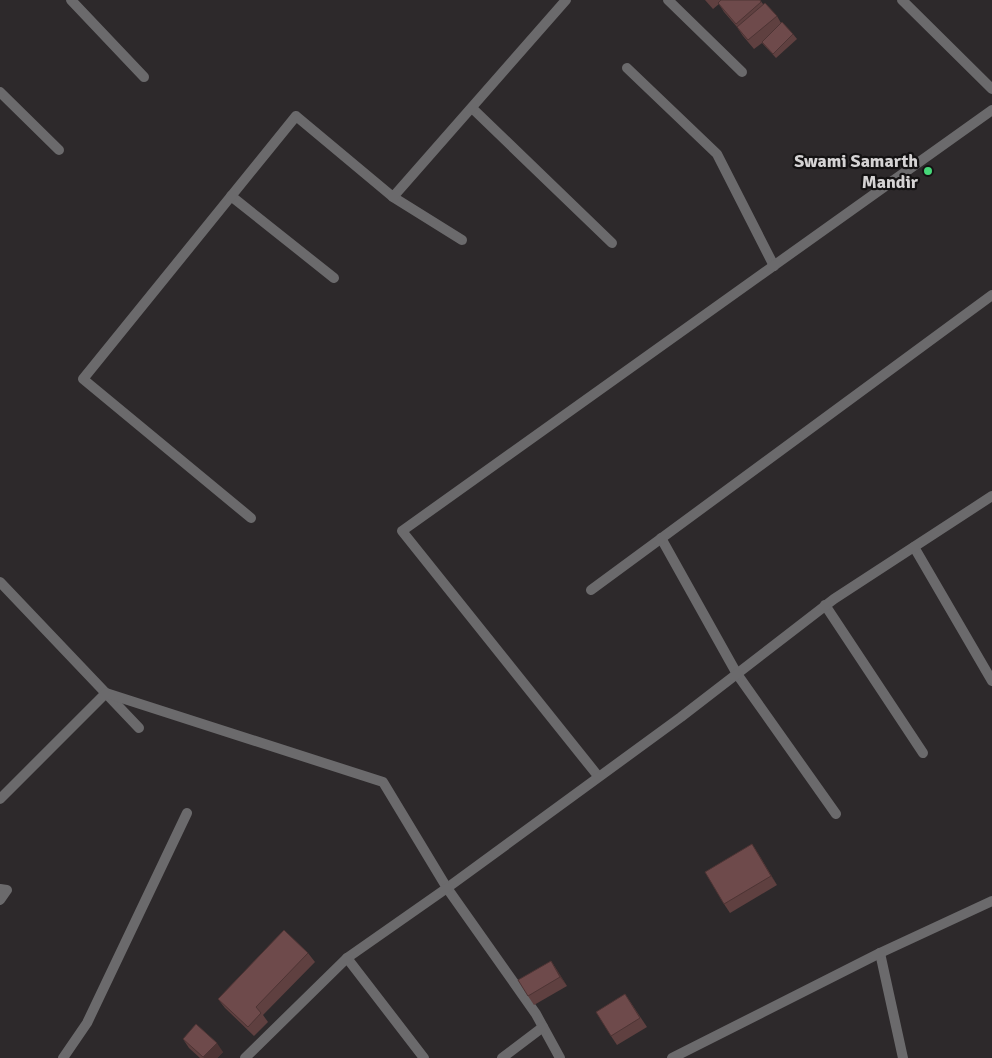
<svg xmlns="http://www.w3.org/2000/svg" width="992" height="1058" viewBox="0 0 992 1058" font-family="Signika,sans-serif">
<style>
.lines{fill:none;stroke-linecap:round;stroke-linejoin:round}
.street{stroke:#6b6a6c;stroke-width:10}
.wall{fill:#5f4040}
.shaded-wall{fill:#4d3434}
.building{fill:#6e4a4b;stroke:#4d3434}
.poi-dot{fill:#46d779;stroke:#141213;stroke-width:2}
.labels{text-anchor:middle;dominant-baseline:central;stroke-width:4.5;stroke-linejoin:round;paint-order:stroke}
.poi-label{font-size:18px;font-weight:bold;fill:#d5d3d4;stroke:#141213;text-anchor:end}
</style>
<rect width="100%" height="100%" fill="#2d292b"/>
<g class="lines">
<g class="street">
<path d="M71,0L144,77"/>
<path d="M668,0L742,72"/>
<path d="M902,0L992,89"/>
<path d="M627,68L717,154L774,266"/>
<path d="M0,92L59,150"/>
<path d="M472,108L612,243"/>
<path d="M231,196L334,278"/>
<path d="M393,197L462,240"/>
<path d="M251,518L83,379L296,116L393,197L566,0"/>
<path d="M661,538L737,674L836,814"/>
<path d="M914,547L992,681"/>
<path d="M0,582L139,728"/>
<path d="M591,590L992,295"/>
<path d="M825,605L923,753"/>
<path d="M598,776L402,531L992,110"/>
<path d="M0,799L106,693L383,782L447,888L536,1014L560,1058"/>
<path d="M0,889L7,890L0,900"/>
<path d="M880,953L903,1058"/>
<path d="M347,958L424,1058"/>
<path d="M63,1058L87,1023L187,813"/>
<path d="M245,1058L347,958L447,888L681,717L834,599L992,496"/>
<path d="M502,1058L543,1027"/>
<path d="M672,1058L880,953L992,901"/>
</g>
</g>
<g class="wall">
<path d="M705,0H760L763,4L777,16L781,23L793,34L797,39L776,58L762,43L754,49L743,36L737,27L724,12L719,4L713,9Z"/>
<path d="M752,844L777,885L730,913L724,904Z"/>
<path d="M308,953L315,962L263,1015L268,1022L254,1036L225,1008L218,999Z"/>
<path d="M551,961L567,986L534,1005L528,996Z"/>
<path d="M625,994L647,1027L617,1045L611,1036Z"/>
<path d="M183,1039L223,1052L217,1058H200L189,1048Z"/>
</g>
<g class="shaded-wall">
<path d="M752,844L758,853L777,885L771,876Z"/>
<path d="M551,961L557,970L567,986L560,977Z"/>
<path d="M217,1043L223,1052L217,1058H204L203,1057Z"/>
</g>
<g class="building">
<path d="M721,0H760L761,2L736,24L718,3Z"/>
<path d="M765,3L777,16L748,40L737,27Z"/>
<path d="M782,22L793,34L773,54L762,42Z"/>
<path d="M752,844L771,876L724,904L705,872Z"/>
<path d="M284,930L308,953L256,1007L261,1013L248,1027L218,999Z"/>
<path d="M551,961L560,977L528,996L518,980Z"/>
<path d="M625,994L640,1018L611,1036L596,1012Z"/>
<path d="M196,1024L217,1043L203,1057L183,1039Z"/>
</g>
<circle class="poi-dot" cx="928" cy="171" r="5"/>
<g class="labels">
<g class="poi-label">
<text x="918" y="161">Swami Samarth<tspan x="918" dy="21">Mandir</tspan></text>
</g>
</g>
</svg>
